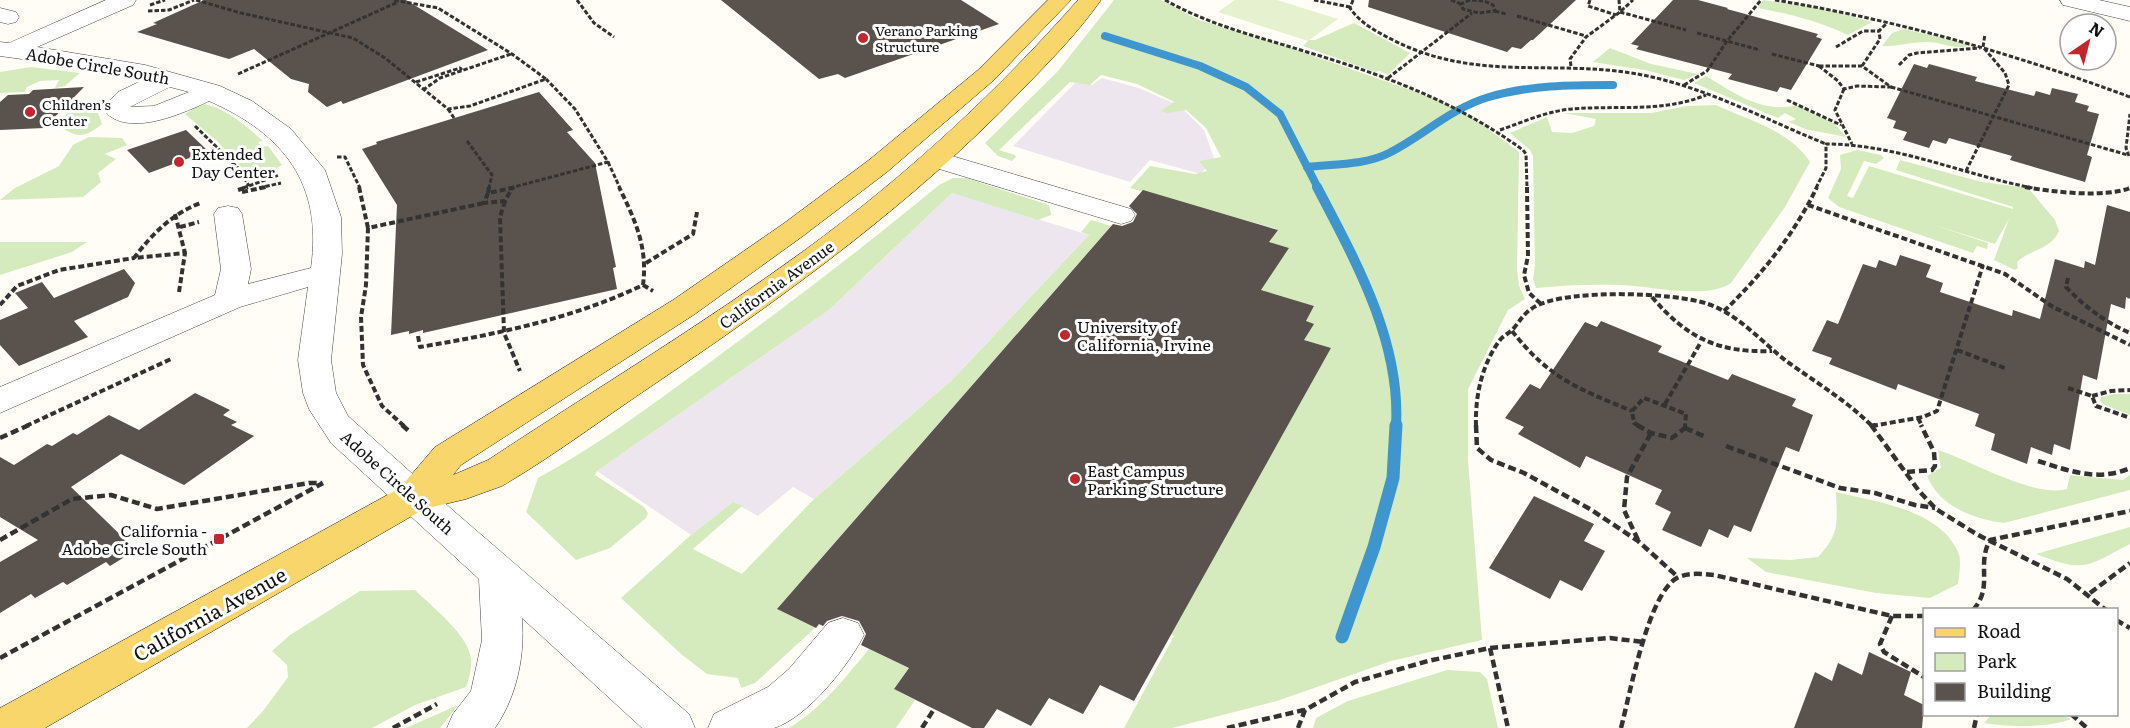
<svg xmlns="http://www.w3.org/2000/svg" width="2130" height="728" viewBox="0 0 2130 728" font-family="Literata,serif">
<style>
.industrial{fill:#eee6ef}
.green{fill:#d5ebbd}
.pitch{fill:#e6f2cf}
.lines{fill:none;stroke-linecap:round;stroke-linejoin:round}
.stream-far2{stroke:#3f96cf;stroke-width:8}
.stream-far1{stroke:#3f96cf;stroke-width:10}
.stream{stroke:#3f96cf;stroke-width:13}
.building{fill:#5a524d}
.minor-casing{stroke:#444;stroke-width:1}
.major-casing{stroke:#222;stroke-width:1}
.path-far2{stroke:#333;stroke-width:3;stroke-dasharray:4.5 2;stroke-linecap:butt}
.path-far1{stroke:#333;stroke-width:4;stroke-dasharray:6 3;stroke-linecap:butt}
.path{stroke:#333;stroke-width:4.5;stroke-dasharray:8 4;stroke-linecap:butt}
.minor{fill:#fff;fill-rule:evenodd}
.major{fill:#f9d66b;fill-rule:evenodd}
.poi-dot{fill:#c4262e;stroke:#fff;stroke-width:2}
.labels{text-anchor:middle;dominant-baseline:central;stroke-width:6;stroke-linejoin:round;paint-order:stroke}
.far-poi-label{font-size:14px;fill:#111;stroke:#fff;text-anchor:start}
.street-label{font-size:16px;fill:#111;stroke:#fff}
.poi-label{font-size:16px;fill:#111;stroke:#fff;text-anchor:start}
.near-street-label{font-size:20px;fill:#111;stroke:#fff}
</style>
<rect width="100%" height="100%" fill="#fffdf5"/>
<g class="industrial">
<path d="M1102,78L1139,88L1180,106L1204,130L1214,158L1201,174L1150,160L1130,182L1013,146L1078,80L1092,85Z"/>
<path d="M952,193L1089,235L952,380L814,499L793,487L758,516L733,502L691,535L597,471L829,310Z"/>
</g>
<g class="green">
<path d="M1114,0H1161L1199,20L1291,48L1436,99L1473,118L1519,152L1517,270L1519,286L1525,299L1508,310L1468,389V460L1482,640L1391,661L1277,701L1172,728H1124L1174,636L1171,634L1331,348L1304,340L1306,321L1314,306L1261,290L1289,248L1269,242L1277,229L1130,188L1150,166L1195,174L1207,171L1199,161L1221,157L1206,128L1186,110L1167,113L1161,111L1174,102L1137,84L1101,75L1090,85L1070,82L999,150L1015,155L1016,157L1012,161L998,156L985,143L1058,71Z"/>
<path d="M1763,0L1825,9L1872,22L1848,35C1818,21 1790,14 1758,8Z"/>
<path d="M1354,23L1410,53L1388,75L1380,71L1375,72L1303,46L1309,40H1315Z"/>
<path d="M1904,29L1973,45C1951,51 1945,42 1926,42C1911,42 1897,47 1882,46L1892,33Z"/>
<path d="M1610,48L1651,64L1698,74L1684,80L1645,70L1593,62Z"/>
<path d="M31,67L80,73L65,86L55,88L59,80L40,81L27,87L24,92L0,93V72Z"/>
<path d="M1706,76C1734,93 1763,114 1797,105L1835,124L1846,137L1805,129L1789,122L1796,119L1785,113L1778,118L1694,83Z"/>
<path d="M81,101L105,102L98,113L102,124C82,140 76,137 56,124Z"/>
<path d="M203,104C224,107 248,127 263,141L258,142L261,147L268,146L282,165L277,168L278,171L260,177L245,171L217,141L185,114L192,110L189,109Z"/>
<path d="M1716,105C1748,120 1791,131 1810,162L1785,207L1731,283C1706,300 1651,286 1621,285C1592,284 1564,285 1536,288L1533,279L1535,265L1533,156L1530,150L1510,133L1547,117L1552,132L1572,133L1594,126L1596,119L1564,113H1651L1687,106Z"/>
<path d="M89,137L122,138L127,145L105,154L116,159L98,173L101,182L83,197L0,200L15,188L59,166L73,145Z"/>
<path d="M1857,150L1881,155L1884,158L1876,164L1864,161L1847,196L1853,198L1869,166L2013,209V207L1896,170L1900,160L1982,182L2028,188L2055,220L2059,231C2051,250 2030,249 2017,262L2018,268L2015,270L1994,260L2009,219L1995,244L1934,225L1988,243L1987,249L1977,246L1973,253L1839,207L1828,198L1841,169L1840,155Z"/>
<path d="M953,178H966L1046,204L1049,205L1051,215L1038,220L952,193L829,310L597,471L595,475L644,507L648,513L646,518L610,548L576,560L526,512L538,478C595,447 649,407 701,369C782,309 862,249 939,185Z"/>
<path d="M1091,220L1111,226L777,609L815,628L755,683L741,688L738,678L707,674L681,654L621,598L691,535L733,502L742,506L693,549L742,574L814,499L952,380L1089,235L1081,232Z"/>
<path d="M0,242H87L72,252L0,275Z"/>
<path d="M2113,394H2130V415L2105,405L2100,401L2101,397Z"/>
<path d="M1938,450C1972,461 2034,498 2067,489L2070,475L2123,480L2130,475V490L2004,523C1973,519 1939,506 1927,476L1941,468Z"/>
<path d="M1836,492C1876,502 1939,509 1958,552C1962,560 1959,575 1958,584L1930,598L1876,593L1766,572L1747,558L1790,560L1818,557C1840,533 1837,523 1836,492Z"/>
<path d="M2130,527V544C2086,567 2085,573 2036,554Z"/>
<path d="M415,590C432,607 469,635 471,659C472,669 469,678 466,687L415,705L372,728H247L263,711L288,677L287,665L272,651L290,635L360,591Z"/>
<path d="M869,649L909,668L894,689L915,700L896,728H789C822,708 845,678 869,649Z"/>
<path d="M1447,670L1480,672L1487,679L1498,728H1313L1316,718L1348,701Z"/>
<path d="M458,705L440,728H406Z"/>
<path d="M1991,715H2061L2071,719C2049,728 2009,727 1984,723Z"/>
</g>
<path class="pitch" d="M1235,0H1277L1338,19L1308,41L1218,12Z"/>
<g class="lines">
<g class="stream-far2">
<path d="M1105,36L1200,66L1246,87L1280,114L1318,188"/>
<path d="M1307,167C1333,164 1366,165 1389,153C1423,136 1451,108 1489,97C1530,85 1571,85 1613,85"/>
</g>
<path class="stream-far1" d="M1317,187C1355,260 1401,341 1396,426"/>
<path class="stream" d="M1342,637L1374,547L1393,478L1396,425"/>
</g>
<g class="building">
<path d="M204,0H406L488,50L343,104L341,101L327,107L308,92L309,84L291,79L254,49L229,59L137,32L157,24L153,23Z"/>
<path d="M721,0H961L999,24L845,78L838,74L819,79Z"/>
<path d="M1369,0H1576L1533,40H1531L1521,49L1512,47L1507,52L1368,7Z"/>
<path d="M1673,0H1698L1728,8L1727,9L1818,34L1816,37L1822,39L1791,90L1780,87L1777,92L1728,79L1732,74L1636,49L1639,46L1631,44Z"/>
<path d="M1914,64L1927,68L1929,64L1977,77L1975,81L2034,96L2036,91L2050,95L2052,88L2078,94L2075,102L2089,106L2087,111L2099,114L2087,155L2092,157L2085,182L2010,160L2012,156L1949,138L1946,144L1933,140L1929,148L1903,140L1907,132L1893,128L1896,121L1887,118Z"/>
<path d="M84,87L44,128L0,130V102L8,95L29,94L33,90Z"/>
<path d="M539,92L573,130L567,132L595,163L616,267L613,268L617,289L423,333V330L409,334V331L391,335L397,205L362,149L377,144L376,142Z"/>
<path d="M186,130L208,151L149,173L127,150Z"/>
<path d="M1143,190L1278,230L1269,242L1289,248L1261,290L1314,306L1306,321L1314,324L1304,340L1331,348L1134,701L1100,685L1083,714L1049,698L1031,726L997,709L984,728H972L894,689L909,668L861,645L866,634L859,621L842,616L827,621L823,626L819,624L816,628L777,609L1113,224L1122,226L1133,222L1137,214L1129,206Z"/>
<path d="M2107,205L2130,212V299L2126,297L2125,309L2111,304L2097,380L2083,375L2070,450L2054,444L2052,455L2031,447L2027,464L1991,450L1995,434L1975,426L1979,414L1898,384L1896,390L1829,364L1832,358L1812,351L1827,320L1838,324L1863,264L1876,268L1879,260L1896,266L1900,255L1931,265L1926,277L1943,283L1940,292L2012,316L2013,310L2040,319L2055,259L2084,268L2085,261L2095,265Z"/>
<path d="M124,269L135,283L128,297L74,321L88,337L19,366L0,345V320L28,308L15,293L42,282L54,298Z"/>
<path d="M1601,321L1662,346L1658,352L1728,380L1732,374L1796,399L1792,406L1813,415L1799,452L1786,447L1751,532L1734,525L1728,538L1709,529L1701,547L1662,530L1671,512L1655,504L1662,490L1586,456L1580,468L1518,434L1524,427L1505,418L1530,384L1540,389L1585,322L1597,327Z"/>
<path d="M195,393L230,410L223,415L237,422L231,425L254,436L184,485L121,454L71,487L136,550L110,566L106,562L67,585L63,582L35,598L31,594L0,613V562L38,540L0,517V457L14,465L47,444L52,446L73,433L77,435L109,415L139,430Z"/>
<path d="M1534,496L1594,524L1584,541L1605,551L1582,591L1560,580L1550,599L1489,568Z"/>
<path d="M1869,652L1911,672L1904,695L1924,705L1922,728H1794L1815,672L1832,681L1838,663L1862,675Z"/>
</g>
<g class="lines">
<defs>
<g id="minor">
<path d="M106,0H136L133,5L37,47L145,65L220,86L252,101L291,129L325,170L341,217L342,254L331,360L336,393L348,416L456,513L689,714L695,728H642L522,618C525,656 517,696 495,728H447L453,714L471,691L482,640L479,579L331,443L309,409L303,393L298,360L308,287L240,307L0,413V387L215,295L221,269L214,214L218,208L228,206L238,208L242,214L251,269L248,284L311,268C323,184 284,134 209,101C182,114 124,140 102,108L118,92L145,79L94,69L0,56V42L9,43ZM170,87L189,92L154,106L130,107Z"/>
<path d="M2060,0H2099L2130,7V21L2063,5Z"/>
<path d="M0,8L16,12L19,17L16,22L8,24L0,22Z"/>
<path d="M935,151L1131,209L1135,215L1131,221L1121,224L926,165L922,159L926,153Z"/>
<path d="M843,618L858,623L864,635C849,665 807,718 774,728C760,728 724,728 708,728L714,714L768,687L789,669L828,623Z"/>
</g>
<path id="major" d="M1048,0H1071L994,80L887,172L803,236L695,314L461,465L453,475L488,460C594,390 702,325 805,250C905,177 996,93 1078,0H1101C1078,33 1048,63 1020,92C912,204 785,296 656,383C605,417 555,455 502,486L466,499L424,509L45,728H0V708L400,488L435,447L673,300L783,224L869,160L978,70Z"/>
</defs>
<use href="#minor" class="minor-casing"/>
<use href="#major" class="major-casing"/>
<g class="path-far2">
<path d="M196,0L241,13L353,38L385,58L448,109L470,106L546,79L512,54L438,8L393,0"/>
<path d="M577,0L594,23L614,37"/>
<path d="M1165,0C1209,25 1259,37 1307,52C1384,75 1457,102 1523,150L1526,154L1527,188"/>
<path d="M1314,0L1350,7"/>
<path d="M1353,0L1350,8C1360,23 1377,32 1393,40C1481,85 1562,56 1652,77C1713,91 1769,121 1826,144"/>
<path d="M1451,0L1461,4"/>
<path d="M1470,0L1461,4L1463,9L1479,13L1495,11L1493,5L1484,1L1471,0"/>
<path d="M1590,0L1588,6L1616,15"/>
<path d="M1775,0C1897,20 2014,54 2130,97"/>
<path d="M150,5L165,0"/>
<path d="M148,11L169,10L194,0"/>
<path d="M1495,11L1506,14"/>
<path d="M1621,11L1633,0"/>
<path d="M1620,12L1686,30"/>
<path d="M1517,16L1586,36"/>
<path d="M1697,33L1760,50"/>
<path d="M1836,47L1863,31H1879"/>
<path d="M1772,54L1819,66"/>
<path d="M1899,65L1909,55L1917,53L1980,48"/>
<path d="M1571,66L1570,59L1586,37L1620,12L1619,0"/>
<path d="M1819,66H1862L1891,87L1857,86L1844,89L1838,81Z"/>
<path d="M1862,66L1880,39L1879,31L1887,23"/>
<path d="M238,74L398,2"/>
<path d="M1388,78L1472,13"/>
<path d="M416,82L460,68L462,70"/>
<path d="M1684,85L1707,71L1727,41L1761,0"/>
<path d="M1891,87L2128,155"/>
<path d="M1844,89L1835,110L1852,144"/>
<path d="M423,90L440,78L511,54"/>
<path d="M1787,100L1841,125"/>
<path d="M448,109L454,118"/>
<path d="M195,126L239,169L249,186"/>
<path d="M1500,130C1523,122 1547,111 1572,109C1618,105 1662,113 1706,95"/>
<path d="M467,141L492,175L489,188"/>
<path d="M2129,156L2126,148L2130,114"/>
<path d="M337,157H345L360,188"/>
<path d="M608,162L620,188"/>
<path d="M1966,171L2009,85L2005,73L1983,47L1985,34"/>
<path d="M243,188L279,175"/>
<path d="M259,188L281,183"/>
<path d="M510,188L608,162L575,109L546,79"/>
<path d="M1816,188L1826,168V144C1897,144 1964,175 2033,188"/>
</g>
<g class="path-far1">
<path d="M359,187L368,228"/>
<path d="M489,187L488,193L517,187"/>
<path d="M1527,187L1528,256L1524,275L1529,293L1540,303"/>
<path d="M2025,187C2053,192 2104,198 2130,188"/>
<path d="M238,190L248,187"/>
<path d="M242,192L266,187"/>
<path d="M488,193L484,203L505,201L512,188"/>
<path d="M505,201L500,217L504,333L520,371"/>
<path d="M1808,205L2005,274L2053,307L2130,345"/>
<path d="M175,214L185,253"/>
<path d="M180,227L199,222"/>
<path d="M646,263L693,234L697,212"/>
<path d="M2068,278L2066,287C2085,307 2105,322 2130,333"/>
<path d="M643,285L653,291"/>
<path d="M179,292L185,253L134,258C153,233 171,215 200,203"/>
<path d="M1652,297C1687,338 1718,353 1772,351"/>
<path d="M0,305L17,286L59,270L134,258"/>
<path d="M1724,311C1761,276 1795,233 1817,187"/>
<path d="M1512,331C1550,379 1577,388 1632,411"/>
<path d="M418,336L420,347C497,334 572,319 643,285C648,247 635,220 619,187"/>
<path d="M1957,350L2007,369"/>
<path d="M2068,388L2092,396L2096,406L2130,418"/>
<path d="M2092,396L2111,391L2130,390"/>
<path d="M1665,404L1701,342"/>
<path d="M1918,418L1922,426"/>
<path d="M26,426L171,359"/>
<path d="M404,426L382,406L363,365L361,317L366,285L368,228L484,203"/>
<path d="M1476,426C1475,396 1482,364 1500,340C1504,335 1510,333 1514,328C1521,319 1526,311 1536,306C1569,289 1673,292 1708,304C1740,315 1762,343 1789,363C1817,383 1847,401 1872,426"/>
<path d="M1639,426L1634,423L1632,411L1644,398L1686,414L1685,426"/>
<path d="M1872,426L1923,417L1937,411L1983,265"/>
</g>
<g class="path">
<path d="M402,425L410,432"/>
<path d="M1476,425L1477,448L1491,460L1524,473L1590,509L1638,541L1678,577"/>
<path d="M1637,425L1651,433L1672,438L1685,428V425"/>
<path d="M1871,425L1919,491L1936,509L1978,535L2067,579L2106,610"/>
<path d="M1872,426L1876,425"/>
<path d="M1685,428L1706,437"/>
<path d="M0,438L29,425"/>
<path d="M1726,446L1840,488L1875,493L1915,505L1935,508"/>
<path d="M2038,461C2069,471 2099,482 2130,468"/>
<path d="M1907,472L1932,470L1935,466L1934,452L1921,425"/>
<path d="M0,540L72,499L111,495L157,509L309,483H322"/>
<path d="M1638,540L1624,510L1627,477L1651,433"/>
<path d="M2090,593L2130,563"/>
<path d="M1973,610C1994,587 1976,565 1990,540L2130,511"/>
<path d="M1892,616L1880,644L1884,652L1924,677"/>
<path d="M2116,620L2130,628"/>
<path d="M1490,648L1508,728"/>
<path d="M0,658L323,483"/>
<path d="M2071,714L2087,728"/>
<path d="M393,728L437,704"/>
<path d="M922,728L934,709"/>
<path d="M1227,728L1304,710"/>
<path d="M1298,728L1305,710L1355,682L1428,661L1490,648L1610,638L1643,642"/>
<path d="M1621,728C1630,694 1648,594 1677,578C1688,572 1702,574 1714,575L1892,616H1924"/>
<path d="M1974,728L1977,714"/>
</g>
<use href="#minor" class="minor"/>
<use href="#major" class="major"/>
</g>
<g class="poi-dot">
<circle cx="863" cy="38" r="6"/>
<circle cx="30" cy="112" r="6"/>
<circle cx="179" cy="162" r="6"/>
<circle cx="1065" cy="335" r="6"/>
<circle cx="1075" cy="479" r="6"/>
<rect x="213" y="533" width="12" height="12" rx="3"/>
</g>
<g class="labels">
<g class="far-poi-label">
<text x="875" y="30">Verano Parking<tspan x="875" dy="16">Structure</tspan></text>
<text x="42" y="104">Children’s<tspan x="42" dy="16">Center</tspan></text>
</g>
<g class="street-label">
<text transform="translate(98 65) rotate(10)">Adobe Circle South</text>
<text transform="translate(776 284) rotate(-36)">California Avenue</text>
<text transform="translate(398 482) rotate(42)">Adobe Circle South</text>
</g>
<g class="poi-label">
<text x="191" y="153">Extended<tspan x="191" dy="18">Day Center</tspan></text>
<text x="1077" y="326">University of<tspan x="1077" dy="18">California, Irvine</tspan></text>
<text x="1087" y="470">East Campus<tspan x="1087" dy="18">Parking Structure</tspan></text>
<text x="207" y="530" text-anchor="end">California -<tspan x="207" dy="18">Adobe Circle South</tspan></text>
</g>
<g class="near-street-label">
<text transform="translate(209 613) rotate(-29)">California Avenue</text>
</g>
</g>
<rect x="1923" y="608" width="195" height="108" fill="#ffffff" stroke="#a0a0a0" stroke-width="1.5"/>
<rect x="1935" y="628" width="30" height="9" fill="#f9d66b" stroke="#a0a0a0" stroke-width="1.5"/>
<text x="1977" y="638" font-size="18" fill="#111111">Road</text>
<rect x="1935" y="653" width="30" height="18" fill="#d5ebbd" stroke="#a0a0a0" stroke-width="1.5"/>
<text x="1977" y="668" font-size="18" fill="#111111">Park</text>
<rect x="1935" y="683" width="30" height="18" fill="#5a524d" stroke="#a0a0a0" stroke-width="1.5"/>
<text x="1977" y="698" font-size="18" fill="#111111">Building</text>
<g transform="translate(2088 42) rotate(35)"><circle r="28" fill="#ffffff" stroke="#a0a0a0" stroke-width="1.5"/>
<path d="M0-4.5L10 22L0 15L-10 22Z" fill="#c4262e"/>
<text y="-9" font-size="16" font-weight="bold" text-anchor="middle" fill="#111111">N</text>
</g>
</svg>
